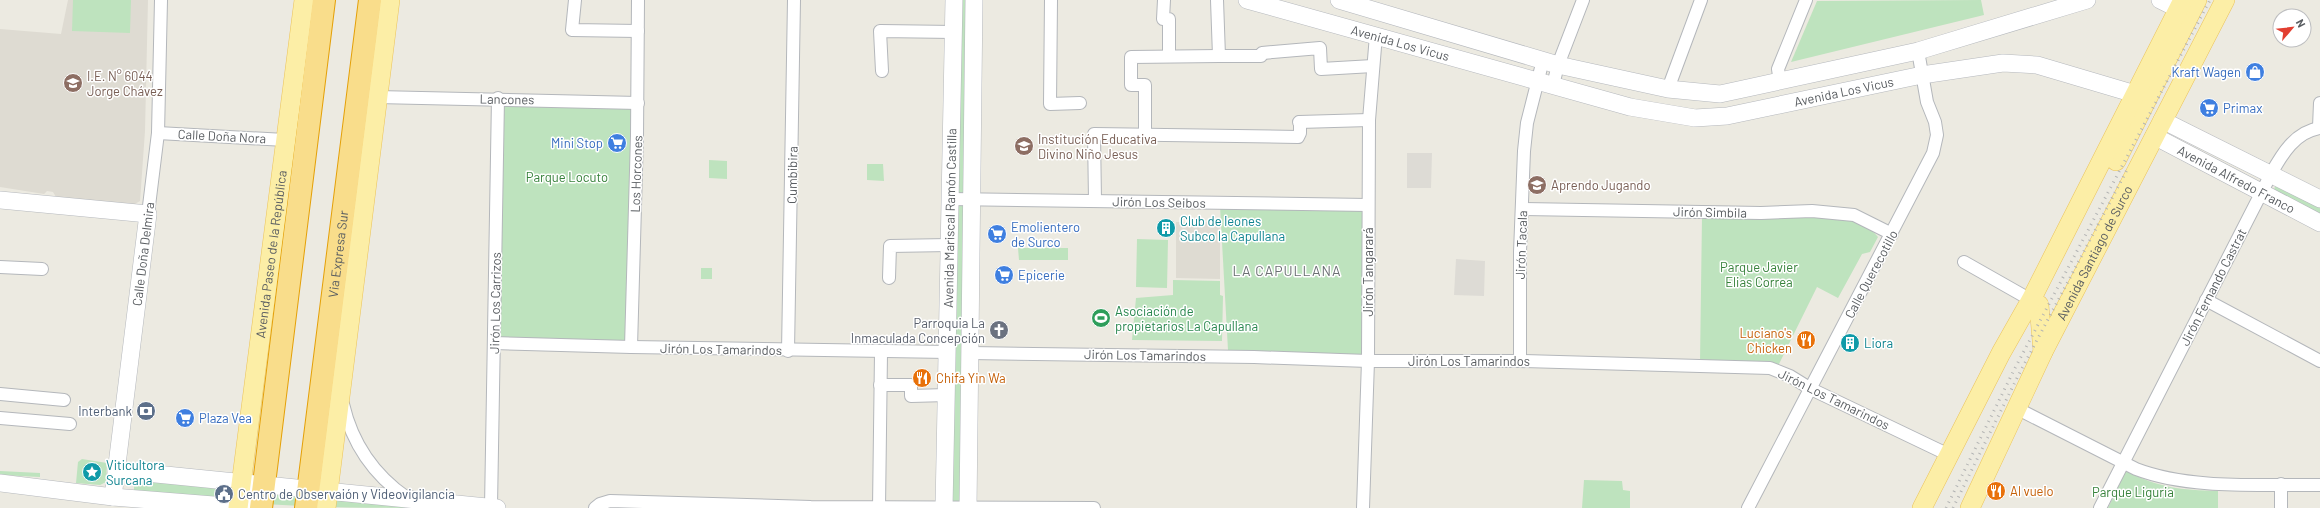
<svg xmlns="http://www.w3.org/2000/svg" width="2320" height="508" viewBox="0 0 2320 508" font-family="Barlow,sans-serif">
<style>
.industrial{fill:#dddbd5}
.education{fill:#dedbd2}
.green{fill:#bee3be}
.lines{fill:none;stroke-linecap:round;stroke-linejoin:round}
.street-casing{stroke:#b4b7bb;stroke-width:14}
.secondary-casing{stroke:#b5b8bd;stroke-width:18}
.primary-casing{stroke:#ebc35a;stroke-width:20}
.highway-casing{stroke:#e4a008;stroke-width:24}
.street{stroke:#fff;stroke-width:12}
.secondary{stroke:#fff;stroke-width:17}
.primary{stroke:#fceea6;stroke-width:19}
.highway{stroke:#f9dd8b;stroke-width:22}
.rail{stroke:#b2b3b3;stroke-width:3;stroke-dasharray:1 5;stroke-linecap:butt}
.labels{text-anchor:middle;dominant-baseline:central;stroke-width:3;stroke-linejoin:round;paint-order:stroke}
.street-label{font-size:13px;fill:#595d61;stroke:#fff}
.shop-label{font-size:13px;fill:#366cbe;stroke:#fff;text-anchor:start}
.education-label{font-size:13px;fill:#785e54;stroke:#fff;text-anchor:start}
.park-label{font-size:13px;fill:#37823b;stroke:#fff}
.culture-label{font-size:13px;fill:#0d838f;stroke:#fff;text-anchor:start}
.leisure-label{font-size:13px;fill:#27864d;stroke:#fff;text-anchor:start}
.worship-label{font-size:13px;fill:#5b616d;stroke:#fff;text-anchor:end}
.food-label{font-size:13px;fill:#c56008;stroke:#fff;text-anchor:start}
.service-label{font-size:13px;fill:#4e5e75;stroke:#fff;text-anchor:end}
.neighbourhood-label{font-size:14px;letter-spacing:1px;fill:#6b6f73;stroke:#fff}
</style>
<rect width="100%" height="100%" fill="#eceae1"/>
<g class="industrial">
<path d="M1407,153H1432L1431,188H1407Z"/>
<path d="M1456,259L1485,261L1484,296L1454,295Z"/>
</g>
<g class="education">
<path d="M68,0H148L145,131L140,201L133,205L56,197L53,192L47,191L44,194L0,187V29L61,34Z"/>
<path d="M1176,222H1220V279L1176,278Z"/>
</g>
<g class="green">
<path d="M73,0H131L130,33L72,31Z"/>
<path d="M957,0H971L968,195L953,194Z"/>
<path d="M1981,0L1984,15L1791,62L1817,1Z"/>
<path d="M503,103L635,106L627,342L498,340Z"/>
<path d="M709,160L727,161V179L709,178Z"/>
<path d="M867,164H883L884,181L867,180Z"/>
<path d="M2276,183L2320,206V218L2273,193Z"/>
<path d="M953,202H967L965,504L947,505Z"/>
<path d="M1220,206L1363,208V355L1228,350Z"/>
<path d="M1805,215C1828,217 1863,217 1878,237L1870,252L1862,254L1838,298L1817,287L1779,364L1700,363L1702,216Z"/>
<path d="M1137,239L1168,240L1167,288L1136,287Z"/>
<path d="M1018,248H1068V260H1019Z"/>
<rect x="701" y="268" width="11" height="11"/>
<path d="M1173,280L1220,281V295L1223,296L1222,341L1132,340L1136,298L1173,295Z"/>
<path d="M82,459L107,463L106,482L100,485L76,483L78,462Z"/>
<path d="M0,471L40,473V477L0,475Z"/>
<path d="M2126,471C2160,488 2180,490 2218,491V508H2108Z"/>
<path d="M134,480L230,489L219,490L218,496L229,498V500L134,490Z"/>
<path d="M1584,480L1622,481L1623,490L1630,491V508H1582Z"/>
<path d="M251,487L405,503V508C353,508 302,507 249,503Z"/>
</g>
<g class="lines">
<defs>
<g id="street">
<path d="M575,0L572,30L638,31"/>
<path d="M1051,0L1050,104L1080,103"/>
<path d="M1164,0L1163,19H1169V56"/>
<path d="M1217,0L1219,56H1261"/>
<path d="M1262,53L1320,48L1321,69L1373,66"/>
<path d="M882,71L880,31L954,32"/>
<path d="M1780,82L1778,69L1806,0"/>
<path d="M1553,85L1558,65L1583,0"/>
<path d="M1668,89L1701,0"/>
<path d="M377,97L638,103"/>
<path d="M1299,122L1369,120"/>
<path d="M2319,127L2320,103"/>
<path d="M158,133L285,140"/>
<path d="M1145,134V85H1131V57L1219,56"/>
<path d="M950,199L1368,205"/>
<path d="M1095,201L1094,134L1298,137L1300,133V122"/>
<path d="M1522,209L1761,213L1812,211L1854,215L1892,234"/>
<path d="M148,214L158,133L161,0"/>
<path d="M1964,262L2031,300"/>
<path d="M0,267L42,269"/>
<path d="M889,278L890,246L949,245"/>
<path d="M2206,300L2320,361"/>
<path d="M494,343L631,347L948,352"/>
<path d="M631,347L637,136L638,0"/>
<path d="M788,351L794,0"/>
<path d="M970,353L1254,357L1368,361H1520L1770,368L1790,376L1811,389L1949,455"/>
<path d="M1520,361V252L1524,151L1527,123L1543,60"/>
<path d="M880,385H911V396L947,395"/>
<path d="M0,394L64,400"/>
<path d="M343,404C352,443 374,475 407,498"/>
<path d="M2016,408L2136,469C2191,490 2262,484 2320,485"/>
<path d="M0,418L70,424"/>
<path d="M2281,484V508"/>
<path d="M491,507L498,98"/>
<path d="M595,508L600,504L610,501L811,507L1094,508"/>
<path d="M879,508L881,353"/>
<path d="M1363,508L1368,361L1369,120L1376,35"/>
<path d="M1748,508L1933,153L1937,135L1935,122L1927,102L1918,51"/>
<path d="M2100,508L2271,174C2282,154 2295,132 2320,128"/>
</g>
<g id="secondary">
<path id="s1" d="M1247,0L1630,107L1695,118L1727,116L1922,75L2003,63L2037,65L2135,94"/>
<path d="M1339,0L1558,65L1668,89L1720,94L1918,51L2087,0"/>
<path d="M2160,0L2178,9"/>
<path d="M2162,120L2320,199"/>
<path id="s2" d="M2154,136L2320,223"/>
<path d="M0,200L148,214L113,497"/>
<path d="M116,470L497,508"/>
<path d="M0,483L113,497L251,508"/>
<path id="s3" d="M944,508L954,0"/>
<path d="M968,508L974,0"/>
</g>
<g id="primary">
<path d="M2116,161L2197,0"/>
<path d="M2039,305L2043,352"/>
<path id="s4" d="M238,508L304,0"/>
<path d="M326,508L390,0"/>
<path d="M1922,508L2001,353L2031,300L2183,0"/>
<path id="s5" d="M1970,508L2043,352L2225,0"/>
</g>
<g id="highway">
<path d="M261,508L324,0"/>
<path id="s6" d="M306,508L370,0"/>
</g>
</defs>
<use href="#street" class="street-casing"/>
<use href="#secondary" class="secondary-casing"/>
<use href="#primary" class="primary-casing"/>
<use href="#highway" class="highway-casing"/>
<use href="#street" class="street"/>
<use href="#secondary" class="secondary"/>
<use href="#primary" class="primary"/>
<use href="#highway" class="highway"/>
<g class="rail">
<path d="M1946,508L2014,370L2210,0"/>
<path d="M1953,508L2018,376L2128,168"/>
</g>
</g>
<defs>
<symbol id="shop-disc" viewBox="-11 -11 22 22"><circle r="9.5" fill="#3f7fe0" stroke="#fff"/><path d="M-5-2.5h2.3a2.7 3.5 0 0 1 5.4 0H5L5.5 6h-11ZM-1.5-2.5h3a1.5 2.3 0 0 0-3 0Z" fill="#fff"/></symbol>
<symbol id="school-disc" viewBox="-11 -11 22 22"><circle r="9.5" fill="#8d6e63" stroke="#fff"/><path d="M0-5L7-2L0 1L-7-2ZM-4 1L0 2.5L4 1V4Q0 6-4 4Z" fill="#fff"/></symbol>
<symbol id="supermarket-disc" viewBox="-11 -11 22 22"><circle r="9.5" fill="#3f7fe0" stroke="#fff"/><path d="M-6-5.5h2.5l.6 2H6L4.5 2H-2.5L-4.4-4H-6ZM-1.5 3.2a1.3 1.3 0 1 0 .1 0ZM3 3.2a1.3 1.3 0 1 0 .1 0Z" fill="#fff"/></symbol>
<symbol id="building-disc" viewBox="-11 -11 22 22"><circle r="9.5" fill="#0f9aa8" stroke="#fff"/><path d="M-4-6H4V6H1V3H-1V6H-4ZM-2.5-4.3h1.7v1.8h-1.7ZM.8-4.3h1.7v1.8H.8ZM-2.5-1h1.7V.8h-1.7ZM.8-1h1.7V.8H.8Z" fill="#fff"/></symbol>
<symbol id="stadium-disc" viewBox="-11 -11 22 22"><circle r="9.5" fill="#2e9e5b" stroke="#fff"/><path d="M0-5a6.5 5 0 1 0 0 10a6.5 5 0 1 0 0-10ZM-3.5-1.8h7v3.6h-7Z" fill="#fff"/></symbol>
<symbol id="church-disc" viewBox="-11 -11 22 22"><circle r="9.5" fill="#6b7280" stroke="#fff"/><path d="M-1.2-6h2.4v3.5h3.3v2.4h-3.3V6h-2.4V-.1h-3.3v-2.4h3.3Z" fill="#fff"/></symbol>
<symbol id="restaurant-disc" viewBox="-11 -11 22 22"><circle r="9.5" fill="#e8710a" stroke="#fff"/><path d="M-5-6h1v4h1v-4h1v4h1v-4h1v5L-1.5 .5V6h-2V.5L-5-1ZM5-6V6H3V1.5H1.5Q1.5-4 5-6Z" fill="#fff"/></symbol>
<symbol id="bank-disc" viewBox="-11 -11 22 22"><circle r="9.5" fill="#5c6f8a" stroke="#fff"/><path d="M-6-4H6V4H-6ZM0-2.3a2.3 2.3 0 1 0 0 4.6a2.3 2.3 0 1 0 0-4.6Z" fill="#fff"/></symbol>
<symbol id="sight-disc" viewBox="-11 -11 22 22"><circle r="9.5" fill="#0f9aa8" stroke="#fff"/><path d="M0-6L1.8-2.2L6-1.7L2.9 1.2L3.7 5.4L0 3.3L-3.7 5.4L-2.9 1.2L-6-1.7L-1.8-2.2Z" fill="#fff"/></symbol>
<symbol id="civic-disc" viewBox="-11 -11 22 22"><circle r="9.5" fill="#5c6f8a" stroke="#fff"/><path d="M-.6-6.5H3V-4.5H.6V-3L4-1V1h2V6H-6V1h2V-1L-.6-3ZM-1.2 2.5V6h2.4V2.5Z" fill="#fff"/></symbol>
</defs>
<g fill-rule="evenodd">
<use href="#shop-disc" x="2244" y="61" width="22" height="22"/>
<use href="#school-disc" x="62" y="72" width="22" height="22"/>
<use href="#supermarket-disc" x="2198" y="97" width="22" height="22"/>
<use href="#supermarket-disc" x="606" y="132" width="22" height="22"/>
<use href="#school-disc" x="1013" y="135" width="22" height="22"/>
<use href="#school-disc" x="1526" y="174" width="22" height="22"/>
<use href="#building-disc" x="1155" y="217" width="22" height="22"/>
<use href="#supermarket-disc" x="986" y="223" width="22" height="22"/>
<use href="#supermarket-disc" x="993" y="264" width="22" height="22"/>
<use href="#stadium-disc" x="1090" y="307" width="22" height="22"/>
<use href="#church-disc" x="988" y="319" width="22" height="22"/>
<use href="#restaurant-disc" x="1795" y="329" width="22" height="22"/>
<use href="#building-disc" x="1839" y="332" width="22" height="22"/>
<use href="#restaurant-disc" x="911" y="367" width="22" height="22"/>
<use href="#bank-disc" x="135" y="400" width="22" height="22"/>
<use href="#supermarket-disc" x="174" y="407" width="22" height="22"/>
<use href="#sight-disc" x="81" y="461" width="22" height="22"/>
<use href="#restaurant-disc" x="1985" y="480" width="22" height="22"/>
<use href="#civic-disc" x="213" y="483" width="22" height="22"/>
</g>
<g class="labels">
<g class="street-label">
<text stroke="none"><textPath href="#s1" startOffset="159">Avenida Los Vicus</textPath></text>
<text stroke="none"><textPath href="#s1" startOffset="615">Avenida Los Vicus</textPath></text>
<text transform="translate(507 99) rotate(1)">Lancones</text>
<text transform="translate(222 136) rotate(3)">Calle Doña Nora</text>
<text transform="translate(636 174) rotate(-88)">Los Horcones</text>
<text transform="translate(792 175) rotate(-89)">Cumbibira</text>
<text stroke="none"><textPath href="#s2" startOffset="93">Avenida Alfredo Franco</textPath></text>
<text transform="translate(1159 202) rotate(1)">Jirón Los Seibos</text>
<text transform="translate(1710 212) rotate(1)">Jirón Simbila</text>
<text stroke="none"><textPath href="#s3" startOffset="290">Avenida Mariscal Ramón Castilla</textPath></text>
<text transform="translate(1521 245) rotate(-88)">Jirón Tacala</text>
<text stroke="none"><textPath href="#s5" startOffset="284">Avenida Santiago de Surco</textPath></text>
<text transform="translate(143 254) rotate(-83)">Calle Doña Delmira</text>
<text stroke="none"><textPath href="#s4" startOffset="256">Avenida Paseo de la República</textPath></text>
<text stroke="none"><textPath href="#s6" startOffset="256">Via Expresa Sur</textPath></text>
<text transform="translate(1368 272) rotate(-90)">Jirón Tangarará</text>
<text transform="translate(1871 274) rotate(-62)">Calle Querecotillo</text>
<text transform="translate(2213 287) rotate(-63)">Jirón Fernando Castrat</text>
<text transform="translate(495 303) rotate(-89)">Jirón Los Carrizos</text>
<text transform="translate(721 349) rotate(1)">Jirón Los Tamarindos</text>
<text transform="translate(1145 355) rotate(1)">Jirón Los Tamarindos</text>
<text x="1469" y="361">Jirón Los Tamarindos</text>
<text transform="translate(1834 399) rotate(26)">Jirón Los Tamarindos</text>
</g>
<g class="shop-label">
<text x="2241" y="72" text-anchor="end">Kraft Wagen</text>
<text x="2223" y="108">Primax</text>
<text x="603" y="143" text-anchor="end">Mini Stop</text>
<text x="1011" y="227">Emolientero<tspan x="1011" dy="15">de Surco</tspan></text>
<text x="1018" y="275">Epicerie</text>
<text x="199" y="418">Plaza Vea</text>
</g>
<g class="education-label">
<text x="87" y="76">I.E. N° 6044<tspan x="87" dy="15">Jorge Chávez</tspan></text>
<text x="1038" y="139">Institución Educativa<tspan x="1038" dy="15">Divino Niño Jesus</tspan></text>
<text x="1551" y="185">Aprendo Jugando</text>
</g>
<g class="park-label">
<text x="567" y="177">Parque Locuto</text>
<text x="1759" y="267">Parque Javier<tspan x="1759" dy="15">Elias Correa</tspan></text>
<text x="2133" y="492">Parque Liguria</text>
</g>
<g class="culture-label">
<text x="1180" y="221">Club de leones<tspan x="1180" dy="15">Subco la Capullana</tspan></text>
<text x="1864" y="343">Liora</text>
<text x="106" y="465">Viticultora<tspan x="106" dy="15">Surcana</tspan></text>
</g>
<g class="leisure-label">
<text x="1115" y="311">Asociación de<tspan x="1115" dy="15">propietarios La Capullana</tspan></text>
</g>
<g class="worship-label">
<text x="985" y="323">Parroquia La<tspan x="985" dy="15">Inmaculada Concepción</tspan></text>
</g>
<g class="food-label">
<text x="1792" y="333" text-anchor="end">Luciano's<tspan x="1792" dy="15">Chicken</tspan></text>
<text x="936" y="378">Chifa Yin Wa</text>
<text x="2010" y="491">Al vuelo</text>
</g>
<g class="service-label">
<text x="132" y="411">Interbank</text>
<text x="238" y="494" text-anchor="start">Centro de Observaión y Videovigilancia</text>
</g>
<g class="neighbourhood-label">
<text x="1287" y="270">LA CAPULLANA</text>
</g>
</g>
<g transform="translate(2292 28) rotate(62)"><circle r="19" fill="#ffffff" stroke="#bdbec0"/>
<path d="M0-3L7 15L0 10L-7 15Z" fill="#e23f31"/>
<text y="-6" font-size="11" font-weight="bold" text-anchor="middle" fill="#595d61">N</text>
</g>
</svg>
